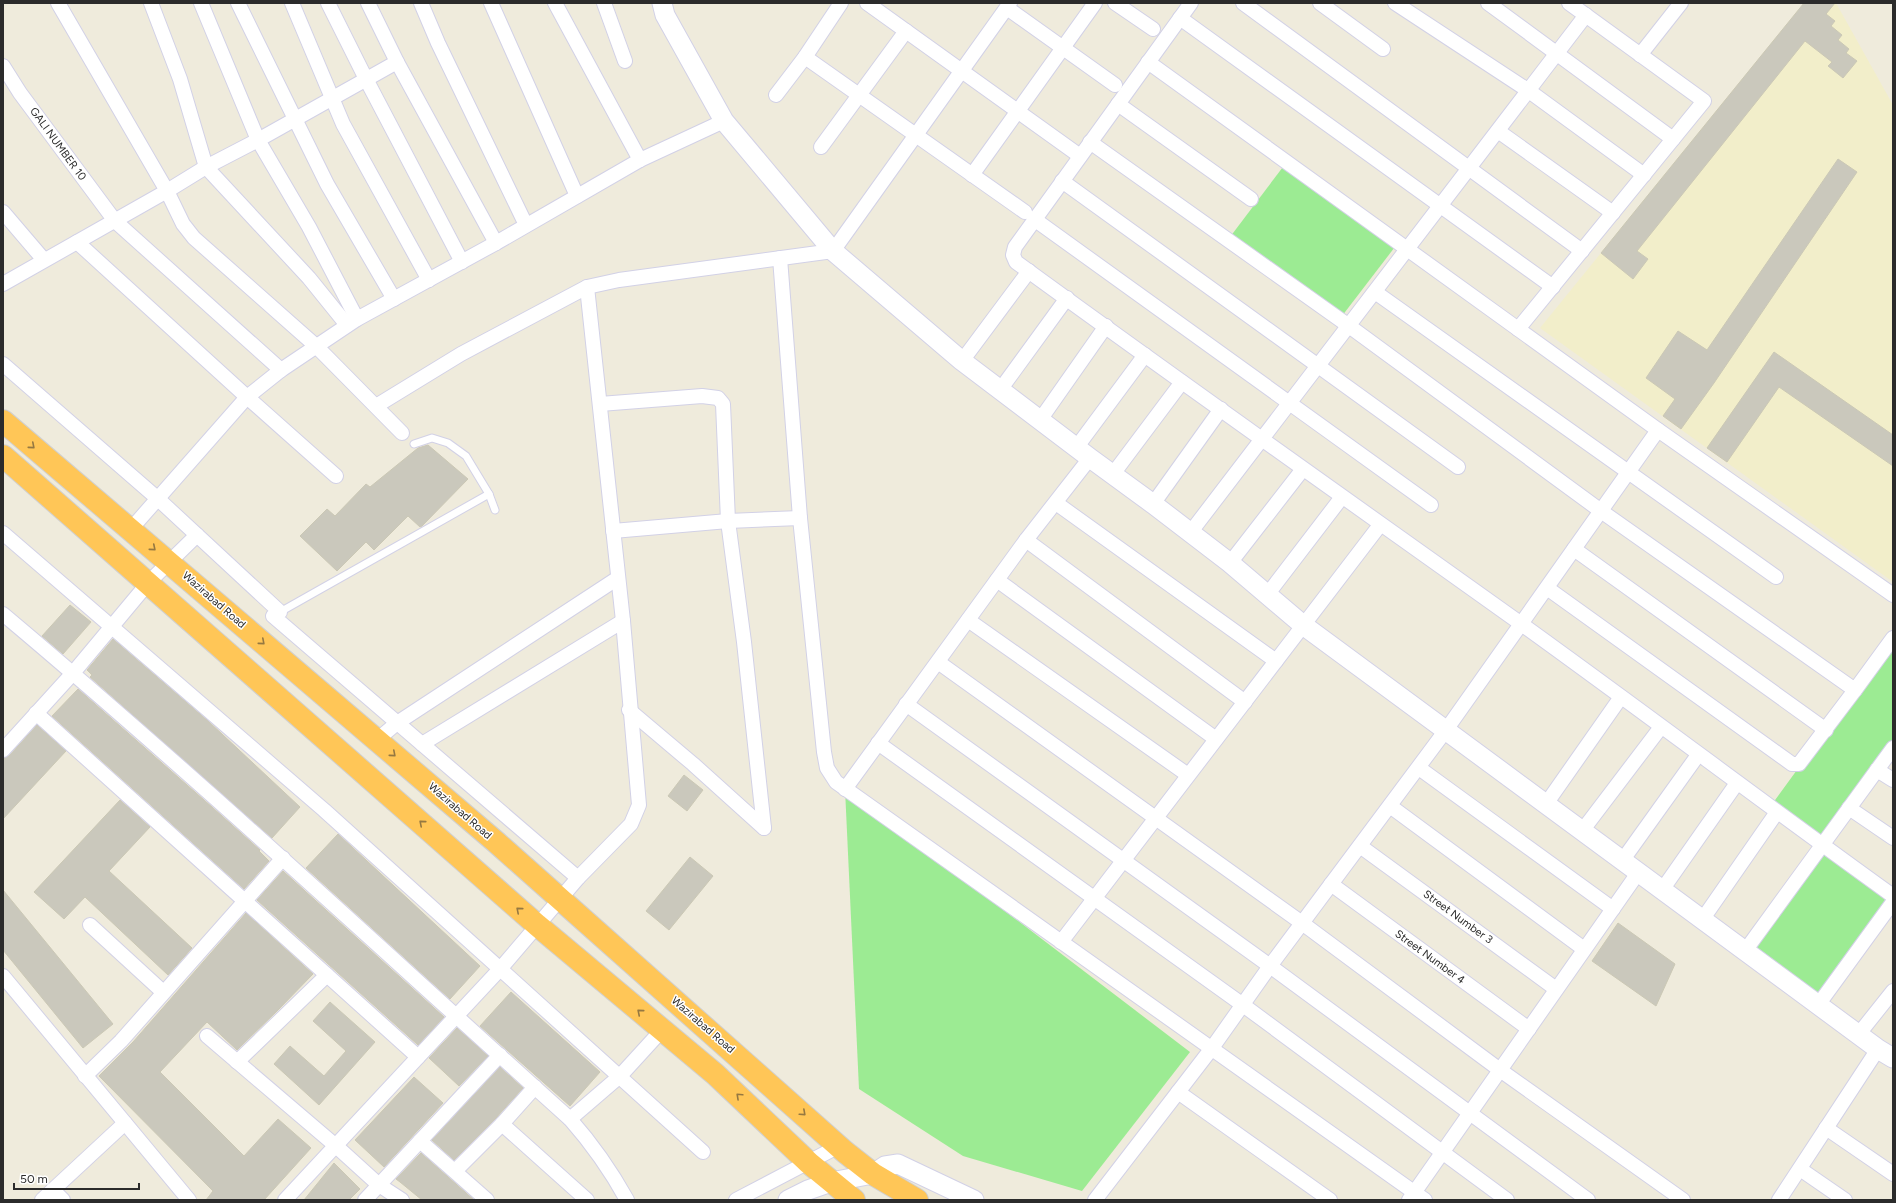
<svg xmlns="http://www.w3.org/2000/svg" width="1896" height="1203" viewBox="0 0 1896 1203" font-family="Figtree,sans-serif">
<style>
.education{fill:#f2eeca}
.green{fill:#9ceb93}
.building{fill:#cac8bc;stroke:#cbc8b5}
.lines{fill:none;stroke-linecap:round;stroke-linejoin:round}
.lane-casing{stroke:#d2d1e6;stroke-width:9}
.street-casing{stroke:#d2d1e6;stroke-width:16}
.secondary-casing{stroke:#d2d1e6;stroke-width:21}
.highway-casing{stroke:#d0d0d0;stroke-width:24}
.lane{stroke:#fff;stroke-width:7}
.street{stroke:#fff;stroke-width:14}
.secondary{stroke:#fff;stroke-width:19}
.highway{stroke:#ffc657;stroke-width:22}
.oneway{stroke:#957841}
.labels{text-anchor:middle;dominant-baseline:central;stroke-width:3;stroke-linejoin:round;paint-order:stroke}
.street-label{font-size:11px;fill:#2b2b2b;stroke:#fff}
</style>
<rect width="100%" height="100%" fill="#efebdc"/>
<path class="education" d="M1804,3H1836L1893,105V582L1540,328Z"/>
<g class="green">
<path d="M1289,159L1401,239L1342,316L1230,237Z"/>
<path d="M1893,638V748L1822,845L1893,896L1818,1005L1745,951L1822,845L1770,807Z"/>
<path d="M845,789L1190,1052L1082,1191L963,1156L859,1089Z"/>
</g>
<g class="building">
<path d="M1804,3H1835L1826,14L1835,21L1831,26L1842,35L1838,40L1849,49L1846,53L1857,61L1843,78L1828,66L1832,62L1805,41L1637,251L1648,259L1633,279L1601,253Z"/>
<path d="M1838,159L1857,172L1714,383L1681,429L1663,416L1675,399L1646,378L1678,331L1707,350Z"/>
<path d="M1774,352L1893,435V466L1779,387L1727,462L1707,448Z"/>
<path d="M428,445L468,479L422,526L420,527L408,516L374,550L366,542L337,571L300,536L327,509L335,516L366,484L370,487L418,448Z"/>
<path d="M70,605L91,622L63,654L42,636Z"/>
<path d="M113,639L207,720L300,807L272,838L90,677L92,675L87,670Z"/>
<path d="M78,689L212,807L260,850L259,851L269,861L244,889L52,716Z"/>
<path d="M37,725L66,751L3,819V758L9,756Z"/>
<path d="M684,775L703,790L687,811L668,796Z"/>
<path d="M120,800L150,827L109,871L192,948L168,975L85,897L64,919L34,892Z"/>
<path d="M338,834L480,966L450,999L306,868Z"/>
<path d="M690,857L713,876L669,930L646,911Z"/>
<path d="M283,871L444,1017L418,1045L257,900Z"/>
<path d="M3,890L113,1024L83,1048L3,950Z"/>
<path d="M246,913L313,974L278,1010L237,1050L207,1022L160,1072L244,1156L278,1119L311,1148L264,1200H206L213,1191L99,1076L133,1042Z"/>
<path d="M1618,923L1675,964L1656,1006L1592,961Z"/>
<path d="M511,992L600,1072L570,1106L480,1026Z"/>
<path d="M330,1002L375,1042L319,1105L274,1064L290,1046L324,1076L346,1051L313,1021Z"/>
<path d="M457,1028L488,1056L459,1086L429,1058Z"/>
<path d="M500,1067L523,1088L496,1118L454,1160L432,1140Z"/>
<path d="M414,1077L443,1103L384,1167L355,1140Z"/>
<path d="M421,1153L474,1200H422L400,1182L396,1179Z"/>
<path d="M334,1163L360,1189L349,1200H304Z"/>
</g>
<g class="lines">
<defs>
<g id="lane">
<path d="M414,444L432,438L448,443L466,456L489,494L495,510"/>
<path d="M280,612L489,494"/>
</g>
<g id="street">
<path d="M58,3L167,191L183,224L194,238L316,346L402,433"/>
<path d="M151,3L180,79L206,167L309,278L347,325"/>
<path d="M201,3L258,140L309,227L357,319"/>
<path d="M238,3L327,184L394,299"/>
<path d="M292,3L343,124L429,280"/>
<path d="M328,3L366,79L462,262"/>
<path d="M368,3L397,62L496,243"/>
<path d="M421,3L438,43L526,225"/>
<path d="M491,3L577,196"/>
<path d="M555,3L640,160"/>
<path d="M604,3L625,61"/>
<path d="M867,3L1080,156"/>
<path d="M1115,3L1153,29"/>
<path d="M1191,3L1015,247L1013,255L1016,262C1183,384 1352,503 1520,623C1645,713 1768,806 1893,896"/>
<path d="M1243,3L1582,251"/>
<path d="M1320,3L1383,49"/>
<path d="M1395,3L1529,91L1644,175"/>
<path d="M1488,3L1673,139"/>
<path d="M1007,8L1115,85"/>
<path d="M1180,18L1553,287"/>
<path d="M1640,55L1681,3"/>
<path d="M805,57L1025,212"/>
<path d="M1148,62L1658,430L1893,595"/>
<path d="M3,66L20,93L115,221L281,370"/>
<path d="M776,95L805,57L841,3"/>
<path d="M1118,104L1251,199"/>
<path d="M1498,131L1613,213"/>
<path d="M1090,142L1349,326L1601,511L1855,690L1893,638"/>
<path d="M821,147L906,31"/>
<path d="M972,175L1095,3"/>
<path d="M1062,181L1458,467"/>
<path d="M3,212L44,260"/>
<path d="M1034,219L1431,505"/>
<path d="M77,242L247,397L336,476"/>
<path d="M780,258L800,518L824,752L827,768L836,782L1425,1200"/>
<path d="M3,284L167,191L206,167L258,140L397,62"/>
<path d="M1375,292L1776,577"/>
<path d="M1518,329L1704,101L1569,3"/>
<path d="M962,361L1029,271"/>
<path d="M3,364L157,498L280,612L273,616L578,878"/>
<path d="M1000,390L1067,298"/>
<path d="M600,404L702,396L718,398L723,404L728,521L744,642L764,828"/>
<path d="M376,406L461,354L587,287L619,280L833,251L1010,3"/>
<path d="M1040,420L1106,326"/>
<path d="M1076,448L1145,355"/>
<path d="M1113,474L1182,382"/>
<path d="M1056,503L1276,661"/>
<path d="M1153,504L1221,409"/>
<path d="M131,529L247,397L281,370L357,319L496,243L640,160L724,121"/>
<path d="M613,531L728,521L800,518"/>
<path d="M3,533L324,810L703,1152"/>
<path d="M1190,533L1586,15"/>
<path d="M1026,540L1245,702"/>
<path d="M1574,549L1826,730"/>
<path d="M1230,563L1303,469"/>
<path d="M997,580L1216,739"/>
<path d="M1547,588L1792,764H1799L1855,690"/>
<path d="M1267,595L1342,497"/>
<path d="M3,614C197,777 382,950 570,1119C592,1144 611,1171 627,1200"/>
<path d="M968,620L1188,775"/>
<path d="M938,662L1302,923L1500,1070L1683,1200"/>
<path d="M906,704L1270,966L1588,1200"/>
<path d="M629,710L693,764L764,828"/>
<path d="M36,713L418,1057"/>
<path d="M377,740L397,723L618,578"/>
<path d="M878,743L1243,1005L1507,1200"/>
<path d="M422,744L623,621"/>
<path d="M3,750L73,673L149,582L197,535"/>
<path d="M1419,768L1613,909"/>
<path d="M1877,770L1893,780"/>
<path d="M845,789L1026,540L1090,458"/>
<path d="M1546,804L1621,697"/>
<path d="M1390,806L1584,949"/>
<path d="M1849,808L1893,838"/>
<path d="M1582,831L1661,727"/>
<path d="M1360,846L1556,989"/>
<path d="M1622,861L1698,755"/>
<path d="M1331,884L1529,1029"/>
<path d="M1662,890L1737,783"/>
<path d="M1702,920L1777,812"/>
<path d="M90,925L163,992"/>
<path d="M1061,942L1380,525"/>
<path d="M1745,951L1893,748"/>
<path d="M3,976L189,1200"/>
<path d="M1818,1005L1893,902"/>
<path d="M1858,1035L1893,991"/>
<path d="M207,1036L336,1146L379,1185L402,1200"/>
<path d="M237,1062L327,975"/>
<path d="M85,1076L121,1041L283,858"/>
<path d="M1178,1092L1330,1200"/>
<path d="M570,1119L620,1076L662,1030"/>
<path d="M502,1124L535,1087"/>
<path d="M1826,1128L1893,1174"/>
<path d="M420,1141L487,1200"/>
<path d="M1800,1169L1845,1200"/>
<path d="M455,1171L502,1124L587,1200"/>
<path d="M53,1190L63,1200"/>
<path d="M42,1200L125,1123"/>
<path d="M285,1200L501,968L578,878L631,824L639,805L623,621L587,287"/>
<path d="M365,1200L500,1055"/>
<path d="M736,1200L839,1146"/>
<path d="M1095,1200L1212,1048L1270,966L1446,730L1658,430"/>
<path d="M1409,1200L1638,873"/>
<path d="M1779,1200L1878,1049"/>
</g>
<g id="secondary">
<path d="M662,3L665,15L724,121L833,251L962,361L1090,458L1153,504L1230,563L1303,625L1878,1049L1893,1058"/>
<path d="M788,1200L808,1190L831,1182L873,1174L885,1166L898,1164L974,1200"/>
</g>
<g id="highway">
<path d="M3,421L496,842L845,1152L873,1174L917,1200"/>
<path d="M3,456L537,925L715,1074L809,1163L854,1200"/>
</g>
</defs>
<use href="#lane" class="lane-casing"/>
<use href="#street" class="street-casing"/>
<use href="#secondary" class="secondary-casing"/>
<use href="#highway" class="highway-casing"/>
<use href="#lane" class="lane"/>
<use href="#street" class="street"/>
<use href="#secondary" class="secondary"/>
<use href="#highway" class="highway"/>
</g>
<defs><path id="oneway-chevron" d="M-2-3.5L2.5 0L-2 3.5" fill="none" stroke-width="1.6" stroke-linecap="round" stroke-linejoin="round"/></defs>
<g class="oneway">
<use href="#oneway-chevron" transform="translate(32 446) rotate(41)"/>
<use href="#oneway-chevron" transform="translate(153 548) rotate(40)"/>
<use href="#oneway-chevron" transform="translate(262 642) rotate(41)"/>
<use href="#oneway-chevron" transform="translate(393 754) rotate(41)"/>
<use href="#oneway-chevron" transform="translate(422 823) rotate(-139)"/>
<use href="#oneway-chevron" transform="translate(519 910) rotate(-139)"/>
<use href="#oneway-chevron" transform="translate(640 1012) rotate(-140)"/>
<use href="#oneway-chevron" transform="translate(739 1096) rotate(-137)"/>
<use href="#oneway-chevron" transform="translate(803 1113) rotate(42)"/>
</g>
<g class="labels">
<g class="street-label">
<text transform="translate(58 144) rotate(54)">GALI NUMBER 10</text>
<text transform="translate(214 600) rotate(41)">Wazirabad Road</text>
<text transform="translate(460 811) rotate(41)">Wazirabad Road</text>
<text transform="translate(1458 917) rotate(36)">Street Number 3</text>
<text transform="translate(1430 957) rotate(36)">Street Number 4</text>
<text transform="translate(703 1025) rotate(41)">Wazirabad Road</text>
</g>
</g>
<rect width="1896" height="1203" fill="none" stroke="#2b2b2b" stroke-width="8"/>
<path d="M14 1183v6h125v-6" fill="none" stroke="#2b2b2b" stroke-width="2"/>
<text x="20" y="1183" font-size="12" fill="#2b2b2b" stroke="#ffffff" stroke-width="3" paint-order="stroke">50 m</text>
</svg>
